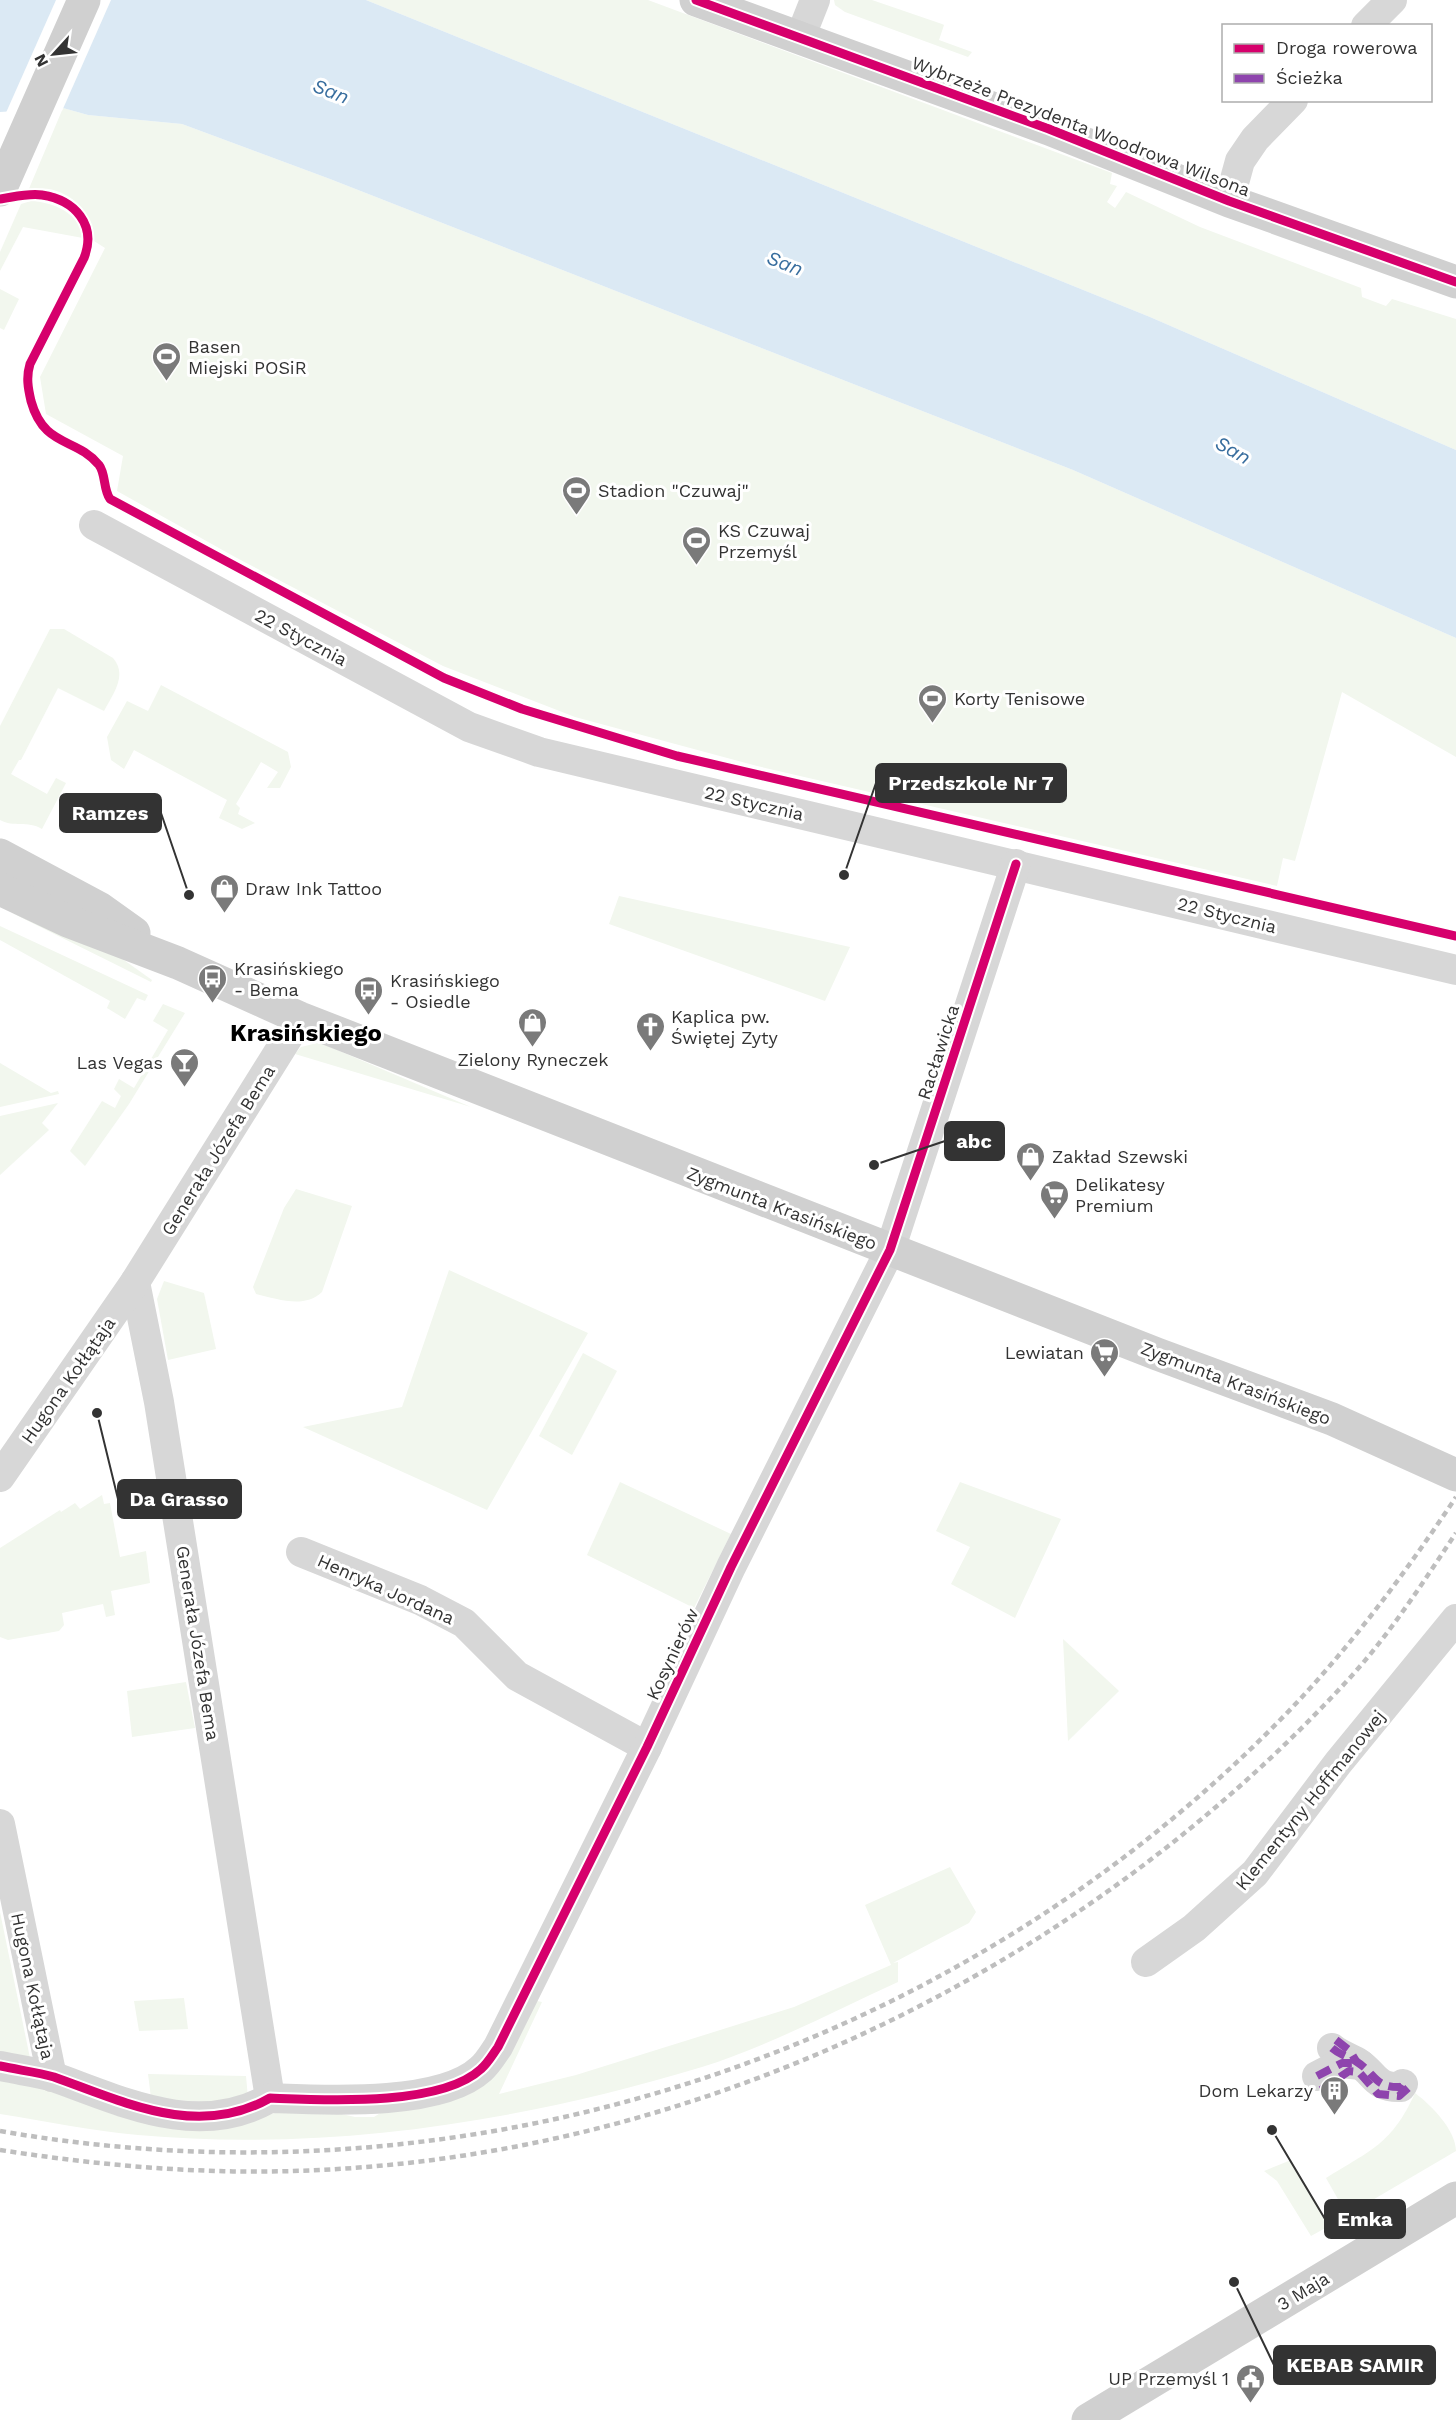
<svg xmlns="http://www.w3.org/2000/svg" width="1456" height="2420" viewBox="0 0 1456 2420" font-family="'Work Sans',sans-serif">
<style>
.green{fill:#f2f7ee}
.water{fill:#dbe9f4}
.pier{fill:#fff}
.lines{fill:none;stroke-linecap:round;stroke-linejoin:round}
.street{stroke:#d7d7d7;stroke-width:30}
.secondary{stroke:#d0d0d0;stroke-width:33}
.rail{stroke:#bebebe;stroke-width:4.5;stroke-dasharray:6 4.5;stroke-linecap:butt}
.quiet{stroke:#8e44ad;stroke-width:8;stroke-dasharray:15 8;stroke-linecap:butt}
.cycleway-casing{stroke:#fff;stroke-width:13}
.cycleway{stroke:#d6006c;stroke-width:9}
.labels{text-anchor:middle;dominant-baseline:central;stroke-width:6;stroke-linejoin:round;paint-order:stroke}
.street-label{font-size:18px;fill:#333;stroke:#fff}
.poi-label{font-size:18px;fill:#333;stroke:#fff;text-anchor:start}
.water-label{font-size:20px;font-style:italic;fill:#376d9e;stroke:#fff}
.district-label{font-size:24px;font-weight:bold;fill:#000;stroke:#fff}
.leader{fill:none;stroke:#333;stroke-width:2}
.callout-dot{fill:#333;stroke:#fff;stroke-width:2}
.callout{fill:#333;stroke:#333;stroke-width:2}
.callout-label{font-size:20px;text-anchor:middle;font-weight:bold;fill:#fff}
</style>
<rect width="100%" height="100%" fill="#fff"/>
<g class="green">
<path d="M366,0H648L1112,173L1110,184L1117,186L1107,202L1115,208L1126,192L1200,227L1361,288L1362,297L1386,306L1392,299L1456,319V450L1150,317Z"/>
<path d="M834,0H872L942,24L944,25L939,40L972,52L968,57L845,12L835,5Z"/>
<path d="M63,108L88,115L182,124L330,179L1073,470L1456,638V757L1342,692L1295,861L1283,858L1277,886L757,766L575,717L443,666L235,557L117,491L123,456L46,414L40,377L105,248L94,241C95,209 59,180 28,191Z"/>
<path d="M31,201C53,202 80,213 83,238L23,227L0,271V252L21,204Z"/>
<path d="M0,289L19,299L4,330L0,328Z"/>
<path d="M50,629H64L113,658C128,675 113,694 104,711L58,688L21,760H19L11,774L47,794L56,778L66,783L42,829C27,820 14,828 0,820V726Z"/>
<path d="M161,685L288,752L291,767L280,788H267L278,772L261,762L236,804L240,808L238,814L255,823L242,829L219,818L227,800L134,750L124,769L111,760L107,737L127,701L148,711Z"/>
<path d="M619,896L850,947L825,1001L609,924Z"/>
<path d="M10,912L121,958L152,980L151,982Z"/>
<path d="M0,926L148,995L145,1001L137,998L125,1019L107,1008L110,1001L0,940Z"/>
<path d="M163,1004L185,1013L129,1104L85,1166L70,1151L102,1101L115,1108L121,1096L114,1089L119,1079L134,1088L168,1030L153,1021Z"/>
<path d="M317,1043L323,1044L471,1107L295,1054L301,1047Z"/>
<path d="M0,1063L51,1093L58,1091L59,1094L0,1107Z"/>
<path d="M58,1103L42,1123L49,1130L0,1175V1116Z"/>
<path d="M296,1189L352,1206L322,1292C304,1309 278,1299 256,1294L253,1287L284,1208Z"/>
<path d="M449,1270L588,1333L487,1510L303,1427L402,1407Z"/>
<path d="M164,1281L204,1293L216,1349L168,1360L157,1299Z"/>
<path d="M583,1353L617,1371L572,1455L539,1436Z"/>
<path d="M620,1482L731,1534L694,1608L587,1555Z"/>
<path d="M960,1482L1061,1519L1015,1618L951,1584L970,1547L936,1531Z"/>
<path d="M102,1495L104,1504L110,1503L120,1557L146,1551L150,1583L111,1591L115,1615L106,1617L103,1604L62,1613L64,1625L59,1631L8,1640L0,1637V1548L60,1510L61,1512L75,1503L80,1509Z"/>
<path d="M1063,1639L1119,1691L1068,1741Z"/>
<path d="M186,1682L195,1728L132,1737L127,1691Z"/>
<path d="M950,1867L976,1912L969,1923L893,1963L898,1962V1982C834,2011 769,2046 702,2067C520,2122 327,2152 138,2135C92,2131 46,2121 0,2114V2076L253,2118L280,2112L328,2111L355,2117H374L382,2112L436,2102L537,2001L542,2002L499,2094L576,2075L794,2007L891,1965L865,1905Z"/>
<path d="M0,1912L30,2058L0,2053Z"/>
<path d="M184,1998L188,2029L139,2031L134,2001Z"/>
<path d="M148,2074L246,2076L248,2098L213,2103L151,2098Z"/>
<path d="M1415,2093C1431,2105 1456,2130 1456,2151L1347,2215L1326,2178C1371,2150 1392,2144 1415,2093Z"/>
<path d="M1291,2160L1329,2226L1311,2236L1277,2181L1264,2171Z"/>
</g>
<path class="water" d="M0,0H366L1150,317L1456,450V638L1073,470L330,179L182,124L88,115L63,108L0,112Z"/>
<path class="pier" d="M56,0H111L62,111L5,115Z"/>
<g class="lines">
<g class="street">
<path d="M1366,26L1392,0"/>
<path d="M800,38L815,0"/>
<path d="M1229,201L1240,161L1255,139L1293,100"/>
<path d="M94,525L469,727L539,752L1456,970"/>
<path d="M135,1282L159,1402L270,2098"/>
<path d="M0,1477L135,1282L300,1018"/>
<path d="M301,1552L420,1600L464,1623L517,1676L647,1747"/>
<path d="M0,1824L52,2077"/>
<path d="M1146,1962L1194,1928L1255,1873L1338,1763L1456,1619"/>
<path d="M1332,2048C1340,2055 1349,2057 1357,2062C1376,2074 1374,2088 1401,2087L1403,2084"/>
<path d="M0,2066C18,2070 37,2072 54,2077C124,2102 198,2139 270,2098C324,2100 440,2107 481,2069C488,2063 493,2054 498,2047L647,1747L731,1567L890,1250L1016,864"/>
<path d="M1317,2076L1342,2063L1361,2065"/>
</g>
<g class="secondary">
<path d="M696,0L1049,129L1229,201L1456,282"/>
<path d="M0,190L84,0"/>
<path d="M0,855L99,908L134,933"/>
<path d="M0,889L68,921L178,963L300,1018L1157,1354L1332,1419L1456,1475"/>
<path d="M1088,2420L1456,2198"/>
</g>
<g class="rail">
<path d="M0,2131C468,2213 952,2056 1284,1716C1349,1649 1404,1575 1456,1497"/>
<path d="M0,2150C97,2165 195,2174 293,2171C691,2160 1077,1973 1346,1682C1388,1637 1422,1584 1456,1533"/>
</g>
<g class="quiet">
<path d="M1336,2040L1350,2051L1356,2061"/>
<path d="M1332,2048C1340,2055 1349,2057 1357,2062C1376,2074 1374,2088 1401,2087L1403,2084"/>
<path d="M1317,2076L1342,2063H1352"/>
<path d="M1321,2090L1349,2071L1359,2072L1378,2094L1399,2096L1408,2088"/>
</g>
<defs>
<g id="cycleway">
<path d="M696,0L1049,129L1229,201L1456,282"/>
<path d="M0,199C14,197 28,193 42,195C75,200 97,225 84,258L30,364C26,377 28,388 31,401C44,448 76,437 99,465C106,474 103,489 110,499L444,678L522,709L677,756L1456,936"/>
<path d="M0,2066C18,2070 37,2072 54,2077C124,2102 198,2139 270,2098C324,2100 440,2107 481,2069C488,2063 493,2054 498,2047L647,1747L731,1567L890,1250L1016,864"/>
</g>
</defs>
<use href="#cycleway" class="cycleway-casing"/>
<use href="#cycleway" class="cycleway"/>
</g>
<defs>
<symbol id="stadium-pin" viewBox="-11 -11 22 30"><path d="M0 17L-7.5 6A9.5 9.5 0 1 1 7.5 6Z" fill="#7a7a7a" stroke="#fff"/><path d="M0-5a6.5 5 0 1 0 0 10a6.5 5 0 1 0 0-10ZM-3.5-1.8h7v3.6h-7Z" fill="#fff"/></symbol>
<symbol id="shop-pin" viewBox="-11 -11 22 30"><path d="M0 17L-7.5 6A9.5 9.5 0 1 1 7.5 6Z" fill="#7a7a7a" stroke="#fff"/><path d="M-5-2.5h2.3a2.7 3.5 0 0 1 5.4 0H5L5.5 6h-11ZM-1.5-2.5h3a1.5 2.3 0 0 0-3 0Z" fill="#fff"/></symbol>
<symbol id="bus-pin" viewBox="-11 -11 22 30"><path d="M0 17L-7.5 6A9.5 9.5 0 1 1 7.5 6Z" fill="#7a7a7a" stroke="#fff"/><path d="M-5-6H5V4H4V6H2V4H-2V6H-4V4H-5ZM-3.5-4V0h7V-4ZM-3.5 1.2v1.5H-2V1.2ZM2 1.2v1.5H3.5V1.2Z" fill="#fff"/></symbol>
<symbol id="church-pin" viewBox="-11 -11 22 30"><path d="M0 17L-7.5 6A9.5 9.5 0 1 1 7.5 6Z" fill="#7a7a7a" stroke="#fff"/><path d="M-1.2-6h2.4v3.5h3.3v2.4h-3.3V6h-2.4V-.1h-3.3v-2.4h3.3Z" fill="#fff"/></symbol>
<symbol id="bar-pin" viewBox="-11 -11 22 30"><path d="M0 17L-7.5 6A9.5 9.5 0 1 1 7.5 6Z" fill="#7a7a7a" stroke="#fff"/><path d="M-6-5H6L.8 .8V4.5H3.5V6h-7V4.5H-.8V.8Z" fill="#fff"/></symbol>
<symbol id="supermarket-pin" viewBox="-11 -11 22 30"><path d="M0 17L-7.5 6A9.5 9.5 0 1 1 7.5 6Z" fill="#7a7a7a" stroke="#fff"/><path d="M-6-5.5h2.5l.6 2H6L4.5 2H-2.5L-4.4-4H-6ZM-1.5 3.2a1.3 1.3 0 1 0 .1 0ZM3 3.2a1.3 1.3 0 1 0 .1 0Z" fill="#fff"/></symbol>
<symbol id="building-pin" viewBox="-11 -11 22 30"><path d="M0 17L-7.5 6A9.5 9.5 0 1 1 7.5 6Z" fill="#7a7a7a" stroke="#fff"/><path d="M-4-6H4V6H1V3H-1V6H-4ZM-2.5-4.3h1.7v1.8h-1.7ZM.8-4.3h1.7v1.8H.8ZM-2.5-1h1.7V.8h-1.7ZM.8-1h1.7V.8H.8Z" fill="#fff"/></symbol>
<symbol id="civic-pin" viewBox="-11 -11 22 30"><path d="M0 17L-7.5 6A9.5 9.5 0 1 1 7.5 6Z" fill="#7a7a7a" stroke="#fff"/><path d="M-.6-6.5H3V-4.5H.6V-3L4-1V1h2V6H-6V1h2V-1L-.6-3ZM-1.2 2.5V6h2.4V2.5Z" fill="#fff"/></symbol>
</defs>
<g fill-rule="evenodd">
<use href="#stadium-pin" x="150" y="340" width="33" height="45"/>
<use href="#stadium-pin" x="560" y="474" width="33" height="45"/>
<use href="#stadium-pin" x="680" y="524" width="33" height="45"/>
<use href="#stadium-pin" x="916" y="682" width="33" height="45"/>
<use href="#shop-pin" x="208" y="872" width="33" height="45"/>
<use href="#bus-pin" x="196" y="962" width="33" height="45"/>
<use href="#bus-pin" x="352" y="974" width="33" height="45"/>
<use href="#shop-pin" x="516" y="1006" width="33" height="45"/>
<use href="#church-pin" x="634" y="1010" width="33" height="45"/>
<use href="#bar-pin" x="168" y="1046" width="33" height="45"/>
<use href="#shop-pin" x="1014" y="1140" width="33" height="45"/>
<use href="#supermarket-pin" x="1038" y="1178" width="33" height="45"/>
<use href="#supermarket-pin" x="1088" y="1336" width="33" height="45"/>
<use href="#building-pin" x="1318" y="2074" width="33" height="45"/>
<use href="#civic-pin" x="1234" y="2362" width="33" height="45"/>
</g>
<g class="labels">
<g class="street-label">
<text transform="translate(1081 126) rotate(21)">Wybrzeże Prezydenta Woodrowa Wilsona</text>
<text transform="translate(301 637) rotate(28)">22 Stycznia</text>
<text transform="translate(754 803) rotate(13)">22 Stycznia</text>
<text transform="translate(1227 915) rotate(14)">22 Stycznia</text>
<text transform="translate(938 1052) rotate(-72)">Racławicka</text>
<text transform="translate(218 1150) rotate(-58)">Generała Józefa Bema</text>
<text transform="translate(782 1208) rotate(21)">Zygmunta Krasińskiego</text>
<text transform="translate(68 1380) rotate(-55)">Hugona Kołłątaja</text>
<text transform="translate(1236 1383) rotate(21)">Zygmunta Krasińskiego</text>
<text transform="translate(386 1589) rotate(24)">Henryka Jordana</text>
<text transform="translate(198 1643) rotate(81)">Generała Józefa Bema</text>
<text transform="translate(672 1654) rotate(-65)">Kosynierów</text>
<text transform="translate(1310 1800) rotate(-51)">Klementyny Hoffmanowej</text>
<text transform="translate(33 1986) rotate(78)">Hugona Kołłątaja</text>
<text transform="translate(1303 2291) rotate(-31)">3 Maja</text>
</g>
<g class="poi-label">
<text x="188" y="346">Basen<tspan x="188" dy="21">Miejski POSiR</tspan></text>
<text x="598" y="490">Stadion "Czuwaj"</text>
<text x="718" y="530">KS Czuwaj<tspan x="718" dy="21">Przemyśl</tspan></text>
<text x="954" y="698">Korty Tenisowe</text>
<text x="245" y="888">Draw Ink Tattoo</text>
<text x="234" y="968">Krasińskiego<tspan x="234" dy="21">- Bema</tspan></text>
<text x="390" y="980">Krasińskiego<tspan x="390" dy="21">- Osiedle</tspan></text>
<text x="671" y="1016">Kaplica pw.<tspan x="671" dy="21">Świętej Zyty</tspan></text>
<text x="533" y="1059" text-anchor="middle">Zielony Ryneczek</text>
<text x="163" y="1062" text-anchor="end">Las Vegas</text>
<text x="1052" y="1156">Zakład Szewski</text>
<text x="1075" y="1184">Delikatesy<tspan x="1075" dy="21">Premium</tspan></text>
<text x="1084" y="1352" text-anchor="end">Lewiatan</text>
<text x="1313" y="2090" text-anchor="end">Dom Lekarzy</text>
<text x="1229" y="2378" text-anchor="end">UP Przemyśl 1</text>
</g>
<g class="water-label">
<text transform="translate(331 91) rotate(21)">San</text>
<text transform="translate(785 263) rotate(21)">San</text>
<text transform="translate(1233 450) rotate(29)">San</text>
</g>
<g class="district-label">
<text x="306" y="1033">Krasińskiego</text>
</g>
</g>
<path class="leader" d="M844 875L876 783M189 895L161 813M874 1165L945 1141M97 1413L118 1499M1272 2130L1325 2219M1234 2282L1274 2365"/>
<g class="callout-dot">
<circle cx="844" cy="875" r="6"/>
<circle cx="189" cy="895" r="6"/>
<circle cx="874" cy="1165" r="6"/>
<circle cx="97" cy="1413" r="6"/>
<circle cx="1272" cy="2130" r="6"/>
<circle cx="1234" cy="2282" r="6"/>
</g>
<g class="callout">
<rect x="876" y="764" width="190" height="38" rx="6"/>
<rect x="60" y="794" width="101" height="38" rx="6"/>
<rect x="945" y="1122" width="59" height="38" rx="6"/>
<rect x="118" y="1480" width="123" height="38" rx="6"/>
<rect x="1325" y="2200" width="80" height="38" rx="6"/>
<rect x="1274" y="2346" width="161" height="38" rx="6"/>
</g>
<g class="callout-label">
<text x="971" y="790">Przedszkole Nr 7</text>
<text x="110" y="820">Ramzes</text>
<text x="974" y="1148">abc</text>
<text x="179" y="1506">Da Grasso</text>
<text x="1365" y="2226">Emka</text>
<text x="1355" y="2372">KEBAB SAMIR</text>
</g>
<rect x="1222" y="24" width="210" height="78" fill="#ffffff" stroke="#adadad" stroke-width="1.5"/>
<rect x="1234" y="44" width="30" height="9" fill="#d6006c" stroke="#adadad" stroke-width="1.5"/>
<text x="1276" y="54" font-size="18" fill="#333333">Droga rowerowa</text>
<rect x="1234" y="74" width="30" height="9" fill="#8e44ad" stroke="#adadad" stroke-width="1.5"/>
<text x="1276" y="84" font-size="18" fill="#333333">Ścieżka</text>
<g transform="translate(54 54) rotate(243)" stroke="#ffffff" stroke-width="4.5" paint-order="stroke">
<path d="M0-4.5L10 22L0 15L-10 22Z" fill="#333333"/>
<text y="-9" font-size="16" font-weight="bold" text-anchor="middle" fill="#333333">N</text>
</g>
</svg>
